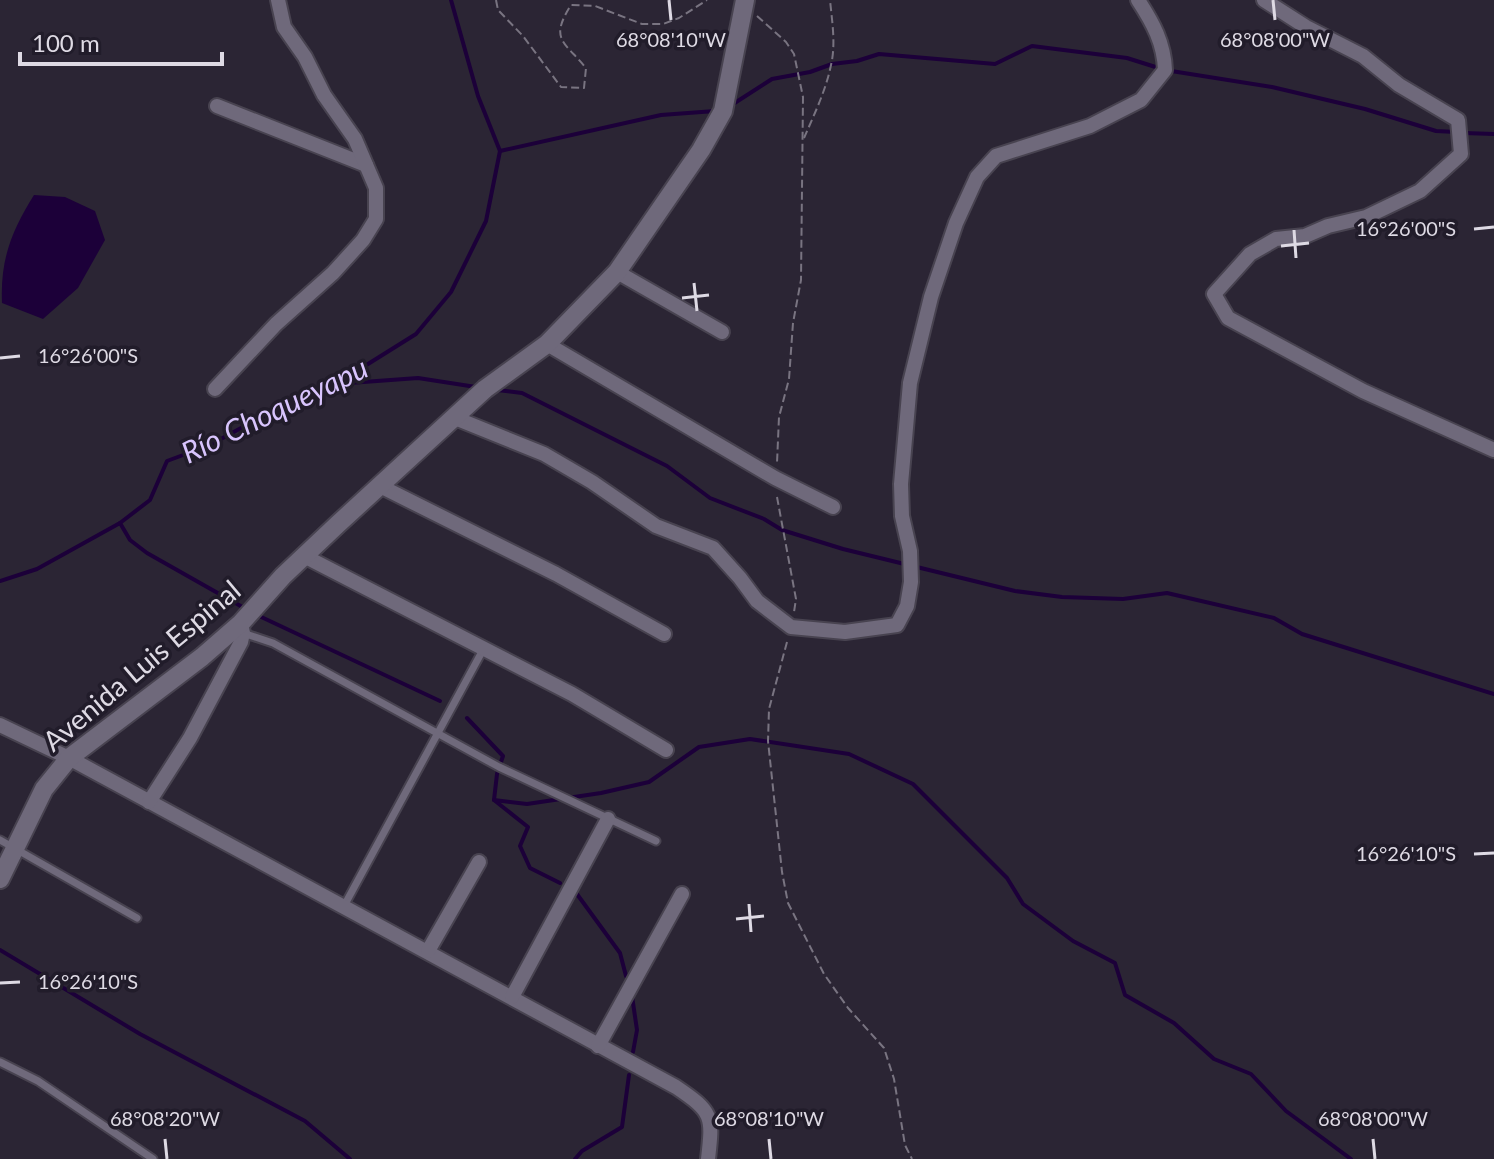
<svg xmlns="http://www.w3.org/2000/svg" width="1494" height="1159" viewBox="0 0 1494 1159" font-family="Lato,sans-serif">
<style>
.water{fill:#1c0039}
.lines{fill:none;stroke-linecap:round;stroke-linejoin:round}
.stream{stroke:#1c0039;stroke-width:4}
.service-casing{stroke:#484350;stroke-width:11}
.minor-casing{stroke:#484350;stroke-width:18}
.tertiary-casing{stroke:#484350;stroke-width:22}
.path{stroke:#797481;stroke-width:2;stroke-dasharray:8 4;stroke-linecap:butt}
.service{stroke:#6f697b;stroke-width:7}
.minor{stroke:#6f697b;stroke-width:14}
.tertiary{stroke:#6f697b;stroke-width:18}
.ticks{fill:none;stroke:#dedae4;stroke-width:3}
.labels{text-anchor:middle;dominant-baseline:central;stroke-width:7;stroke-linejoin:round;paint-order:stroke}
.street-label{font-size:28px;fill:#dedae4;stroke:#211c2a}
.water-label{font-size:30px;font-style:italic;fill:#d8c4fd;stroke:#211c2a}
.ticks-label{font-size:20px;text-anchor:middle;fill:#dedae4;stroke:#211c2a;stroke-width:7;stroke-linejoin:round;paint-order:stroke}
</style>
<rect width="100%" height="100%" fill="#2b2534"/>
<path class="water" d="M34,195L65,197L95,211L105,240L78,288L43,319L2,303C0,259 12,230 34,195Z"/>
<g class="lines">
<g class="stream">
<path d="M730,106L772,79L810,72L832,64L857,61L879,54L995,64L1032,46L1127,58L1165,70L1272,87L1365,109L1436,131L1456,132"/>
<path d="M1464,133L1494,134"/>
<path d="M500,151L661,115L715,111"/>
<path d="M336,384L418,378L476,387"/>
<path d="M497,390L522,393L667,466L710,498L764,519L782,530L843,549L1015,591L1062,597L1123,599L1167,593L1274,618L1302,634L1494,694"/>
<path d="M120,523L130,540L147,553L246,609"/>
<path d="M0,581L37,569L120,523L150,500L167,461L210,445L252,422L336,384L416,334L451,292L486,221L500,151L478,96L451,0"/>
<path d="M257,615L440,701"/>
<path d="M467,718L503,756L497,774L494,800L528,827L520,846L530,868L560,883"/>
<path d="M494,800L527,804L601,793L649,782L699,747L750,739L849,754L913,784L1007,878L1023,904L1073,941L1115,963L1125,995L1174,1023L1214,1059L1251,1074L1286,1111L1351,1159"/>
<path d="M574,890L620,953L626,976"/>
<path d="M0,950L140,1034L305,1121L350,1159"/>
<path d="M632,996L637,1030L633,1052"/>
<path d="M575,1159L582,1151L622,1127L629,1075"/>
</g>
<defs>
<g id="service">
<path d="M243,633L273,643L499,767L656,841"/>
<path d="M0,840L137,918"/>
<path d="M344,906L484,648"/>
<path d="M0,1062L38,1081L153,1159"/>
</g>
<g id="minor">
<path d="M1264,0L1306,27L1363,56L1399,85L1458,120L1461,154L1420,191L1366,217L1328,226L1305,236L1276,239L1250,254L1214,294L1228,318L1363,391L1494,450"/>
<path d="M217,106L366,165"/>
<path d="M617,272L722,332"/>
<path d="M547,344L775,478L833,507"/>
<path d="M215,389L276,324L333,273L363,240L376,219V188L355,139L324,95L305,57L284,27L278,0"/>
<path d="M455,418L544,454L592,482L656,526L713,548L740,578L757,601L791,627L845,632L897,625L907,606L911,582L910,551L902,516L901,484L910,383L931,297L956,223L977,177L996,156L1090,126L1141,100L1165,70C1164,43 1153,23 1138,0"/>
<path d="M380,486L556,574L664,634"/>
<path d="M304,556L572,694L666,750"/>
<path d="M0,725L69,758L676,1087C713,1112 713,1116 708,1159"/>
<path d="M149,802L190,738L241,642L243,633L241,623"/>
<path d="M428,951L479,862"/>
<path d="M512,997L608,819"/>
<path d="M598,1046L682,894"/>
</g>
<path id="tertiary" d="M0,879L44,789L69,758L202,657L241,623L283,576L338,524L485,389L547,344L617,272L701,150L723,111L745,0"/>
</defs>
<use href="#service" class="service-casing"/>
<use href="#minor" class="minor-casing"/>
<use href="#tertiary" class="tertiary-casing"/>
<g class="path">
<path d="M496,0L498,10L523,36L561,87L584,88L586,68C564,41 549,40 571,5L595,6L642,24H663L679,18L707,0"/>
<path d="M757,16L786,42L794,54L803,97L801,280L793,323L789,379L779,417L777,463"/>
<path d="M804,138C814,115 826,90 831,65C836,44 832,21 830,0"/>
<path d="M777,497L796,599L794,612"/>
<path d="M787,642L769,709L768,741L782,872L788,903L824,974L848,1008L884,1048L894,1079L905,1145L912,1159"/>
</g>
<use href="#service" class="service"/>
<use href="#minor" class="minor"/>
<use href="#tertiary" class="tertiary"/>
</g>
<path class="ticks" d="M669,0L671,20M1273,0L1275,20M1474,229L1494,227M1294,230L1296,258M1281,246L1309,243M694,283L697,311M682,298L709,295M0,358L20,356M1474,854L1494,853M749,904L751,932M736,919L764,916M0,983L20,982M165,1139L167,1159M769,1139L771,1159M1373,1139L1375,1159"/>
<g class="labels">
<g class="street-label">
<text transform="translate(141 665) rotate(-40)">Avenida Luis Espinal</text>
</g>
<g class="water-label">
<text transform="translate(274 409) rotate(-26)">Río Choqueyapu</text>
</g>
</g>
<g class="ticks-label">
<text x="671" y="47">68°08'10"W</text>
<text x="1275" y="47">68°08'00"W</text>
<text x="1406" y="236">16°26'00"S</text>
<text x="88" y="363">16°26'00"S</text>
<text x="1406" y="861">16°26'10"S</text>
<text x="88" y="989">16°26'10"S</text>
<text x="165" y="1126">68°08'20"W</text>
<text x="769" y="1126">68°08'10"W</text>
<text x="1373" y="1126">68°08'00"W</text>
</g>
<path d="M20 52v12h202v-12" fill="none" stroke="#dedae4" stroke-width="4"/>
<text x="32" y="52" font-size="24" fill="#dedae4" stroke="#211c2a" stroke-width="6" paint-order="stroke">100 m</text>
</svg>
